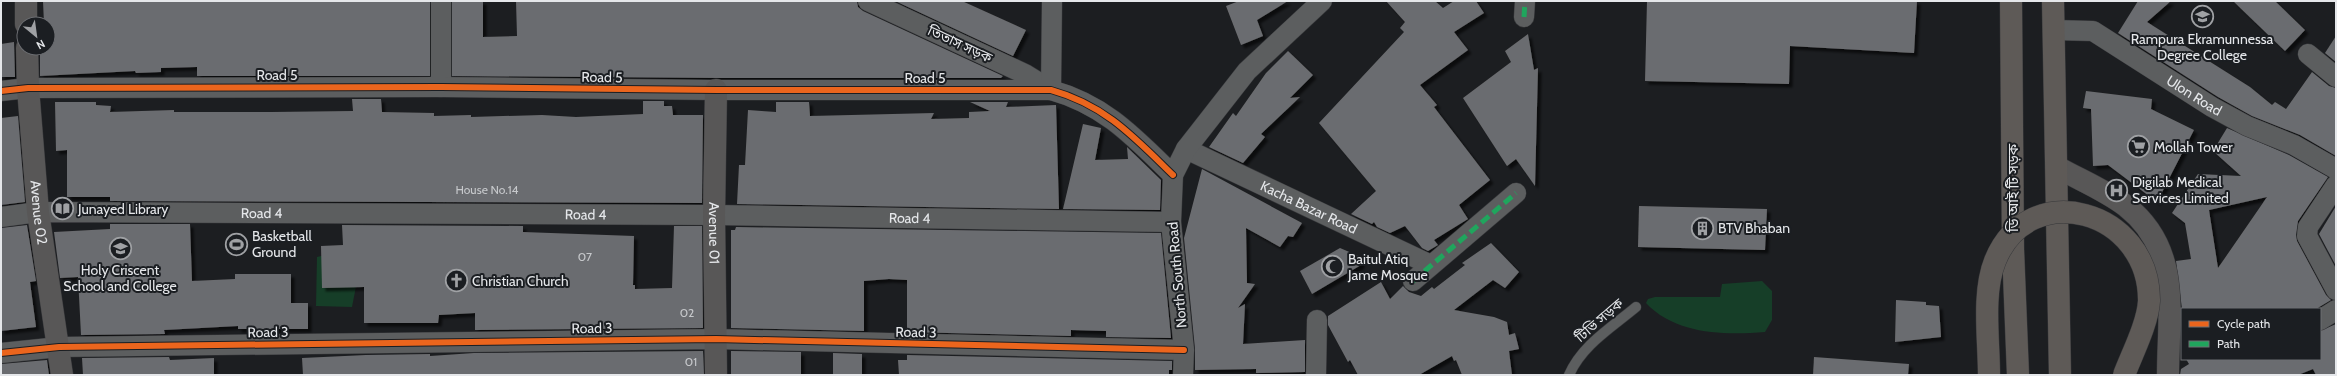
<svg xmlns="http://www.w3.org/2000/svg" width="2337" height="376" viewBox="0 0 2337 376" font-family="Cabin,'Noto Sans Bengali',sans-serif">
<style>
.green{fill:#163e28}
.building{fill:#6b6c6f;fill-rule:evenodd;filter:url(#shadow)}
.lines{fill:none;stroke-linecap:round;stroke-linejoin:round}
.lane-casing{stroke:#37383b;stroke-width:11}
.street-casing{stroke:#37383b;stroke-width:21}
.secondary-casing{stroke:#37383b;stroke-width:23}
.primary-casing{stroke:#37383b;stroke-width:23}
.lane{stroke:#5c5e5f;stroke-width:10}
.street{stroke:#5c5e5f;stroke-width:20}
.secondary{stroke:#585757;stroke-width:22}
.primary{stroke:#5e5a57;stroke-width:22}
.primary-bridge-casing{stroke:#37383b;stroke-width:23;stroke-linecap:butt}
.primary-bridge{stroke:#5e5a57;stroke-width:22}
.quiet{stroke:#20a55d;stroke-width:5;stroke-dasharray:10 5;stroke-linecap:butt}
.cycleway-casing{stroke:#1b1e22;stroke-width:8}
.cycleway{stroke:#eb651d;stroke-width:6}
.labels{text-anchor:middle;dominant-baseline:central;stroke-width:4;stroke-linejoin:round;paint-order:stroke}
.number-label{font-size:12px;fill:#c6c8cb}
.poi-label{font-size:14px;fill:#e5e7ea;stroke:#1b1e22;text-anchor:start}
.street-label{font-size:14px;fill:#e5e7ea;stroke:#1b1e22}
</style>
<defs>
<filter id="shadow"><feDropShadow dx="3.5" dy="3.5" stdDeviation="1" flood-color="#0009"/></filter>
</defs>
<rect width="100%" height="100%" fill="#1c1e21"/>
<g class="green">
<path d="M364,246L352,307L316,306L317,257Z"/>
<path d="M1762,281L1772,291V320L1765,332C1725,335 1676,335 1646,303L1648,299L1655,297H1720L1722,284Z"/>
</g>
<g class="building">
<path d="M43,1H430V76H197V67L161,68V72L136,73L135,71L40,76V48H48V24H44Z"/>
<path d="M452,1H483V37L517,36L516,1H857L858,7L863,11L1003,76L1001,78H720L452,76Z"/>
<path d="M895,1H962L1026,30L1013,56Z"/>
<path d="M1239,1H1288L1257,20L1263,36L1241,45L1226,6Z"/>
<path d="M1386,1H1435L1443,8L1454,1H1476L1484,13L1454,32L1468,50L1420,85L1437,105L1434,107L1490,180L1459,205L1468,219L1434,240L1438,245L1428,251L1422,248L1405,226L1390,233L1377,227L1374,222L1372,224L1351,214L1376,191L1319,123L1404,32L1400,28L1405,22Z"/>
<path d="M1647,1H1917L1914,53L1790,46L1789,84L1645,81Z"/>
<path d="M2138,1H2171L2147,22L2250,87L2272,105L2275,102L2286,109L2312,72L2329,86L2336,88V156L2300,135L2252,116L2218,97L2118,33Z"/>
<path d="M2233,1H2275L2305,30L2285,51Z"/>
<path d="M1528,34L1534,70L1538,68L1535,186L1516,159L1507,166L1463,98L1511,62L1505,51Z"/>
<path d="M2336,36V62L2325,53Z"/>
<path d="M14,42L15,77H1V44Z"/>
<path d="M1288,51L1313,75L1290,98L1300,97L1261,134L1265,137L1243,163L1209,147L1233,113L1236,116L1266,73Z"/>
<path d="M2086,91L2152,99L2151,109L2194,130L2157,202L2108,165L2093,166L2091,109L2083,108Z"/>
<path d="M352,99H381L382,112L434,113V116L471,115V117L542,115L576,117L643,114V101H664V106H672L673,115H703L702,203L110,201V197H67V150L56,151L55,102H96V105L111,106L110,112L174,110V112H272L353,111Z"/>
<path d="M776,102H809L810,116L934,113L931,119L969,118V112L990,111L970,102H1008L1006,107L1056,105L1059,209L737,204L739,165H745L748,110L776,112Z"/>
<path d="M18,116L25,202L1,205V118Z"/>
<path d="M1083,124L1101,128L1095,160L1128,159L1127,147L1161,180L1160,210L1063,209Z"/>
<path d="M2227,128L2289,155L2328,177L2298,221L2296,235L2297,241L2326,295L2331,300L2316,309H2182L2176,261L2191,259L2185,223L2172,213L2198,174L2241,176L2213,151ZM2267,197L2218,268L2209,210Z"/>
<path d="M1202,169L1302,223L1293,237L1288,236L1280,247L1246,228L1247,283L1255,284L1238,308L1245,304L1243,344L1305,340V372L1256,373V369L1195,370V349L1184,238Z"/>
<path d="M1639,206L1767,209L1765,250L1638,247Z"/>
<path d="M2336,206V266L2319,234Z"/>
<path d="M110,224H190L192,281L235,279V274H291V303H308V329H238V326L164,330L165,334L81,335L78,277L60,278L54,232L110,229Z"/>
<path d="M27,225L36,281L30,282L36,327L1,331V228Z"/>
<path d="M342,225L523,226V232L634,236L633,285H635V289L672,288L674,226H702L703,328L475,330V313L439,315L438,323H364V287L322,288L321,246L343,245Z"/>
<path d="M736,227L1161,233L1171,338L1106,337V331L1071,330V336L907,332V280L889,279L864,281V331L731,328V230H735Z"/>
<path d="M1491,243L1519,272L1505,288L1493,280L1454,310L1494,317L1507,322L1509,335L1515,333L1519,349L1509,351L1512,375H1462L1456,360L1454,361L1452,356L1419,375H1358L1350,360L1348,362L1328,325V316L1381,282L1390,299L1403,286L1409,292L1421,296L1432,287L1434,289L1465,265L1462,263Z"/>
<path d="M1340,248L1361,257V265L1312,294L1300,271Z"/>
<path d="M1896,300L1926,302V305L1939,306L1941,337L1895,342Z"/>
<path d="M2336,324V375H2316L2313,369L2298,375H2180L2181,369L2189,364L2186,359H2320V331Z"/>
<path d="M703,351L704,375H303L302,358L366,355L430,354V356L474,353Z"/>
<path d="M731,351L801,352V375H731Z"/>
<path d="M833,353L862,354V375H833Z"/>
<path d="M907,355L1172,361V370H1169V375H899L898,360H907Z"/>
<path d="M169,357L170,360L214,358V375H83L82,358Z"/>
<path d="M1814,357L1909,364L1908,375H1813Z"/>
<path d="M47,360L49,375H1V364Z"/>
</g>
<g class="lines">
<defs>
<path id="lane" d="M1569,375C1582,345 1611,328 1636,307"/>
<g id="street">
<path d="M868,1L1025,74L1051,90"/>
<path d="M1524,17L1525,1"/>
<path id="s1" d="M2053,30L2093,31L2212,107L2247,126L2294,145L2336,169"/>
<path d="M2308,54L2336,77"/>
<path d="M441,87V1"/>
<path d="M1051,90L1052,1"/>
<path d="M1,91L28,88L441,87L716,90H1051C1105,105 1134,137 1173,175"/>
<path id="s2" d="M1186,149L1431,265"/>
<path d="M2336,185L2308,227L2307,236L2336,290"/>
<path id="s3" d="M1,217L38,212L714,215L1171,222"/>
<path d="M1413,281L1516,193"/>
<path d="M2320,320L2336,310"/>
<path d="M1,353L59,347L716,339L1184,350"/>
<path d="M1183,375L1184,350L1171,222L1173,175L1186,149L1247,71L1322,1"/>
<path d="M1316,375L1317,320"/>
</g>
<g id="secondary">
<path d="M26,1V24"/>
<path id="s4" d="M27,48L28,88L38,212L62,375"/>
<path id="s5" d="M716,90L714,215L716,375"/>
<path d="M2057,167C2080,180 2105,190 2126,206C2182,250 2168,313 2168,375"/>
</g>
<g id="primary">
<path d="M2011,1L2013,249L2018,375"/>
<path d="M2053,1L2060,375"/>
</g>
</defs>
<use href="#lane" class="lane-casing"/>
<use href="#street" class="street-casing"/>
<use href="#secondary" class="secondary-casing"/>
<use href="#primary" class="primary-casing"/>
<use href="#lane" class="lane"/>
<use href="#street" class="street"/>
<use href="#secondary" class="secondary"/>
<use href="#primary" class="primary"/>
<defs>
<path id="primary-bridge" d="M1989,375C1989,340 1982,293 1995,261C2029,176 2150,210 2149,301C2148,323 2132,354 2124,375"/>
</defs>
<use href="#primary-bridge" class="primary-bridge-casing"/>
<use href="#primary-bridge" class="primary-bridge"/>
<g class="quiet">
<path d="M1524,17L1525,1"/>
<path d="M1413,281L1516,193"/>
</g>
<defs>
<g id="cycleway">
<path d="M1,91L28,88L441,87L716,90H1051C1105,105 1134,137 1173,175"/>
<path d="M1,353L59,347L716,339L1184,350"/>
</g>
</defs>
<use href="#cycleway" class="cycleway-casing"/>
<use href="#cycleway" class="cycleway"/>
</g>
<defs>
<symbol id="university-ring" viewBox="-11 -11 22 22"><circle r="9.5" fill="#1b1e22" stroke="#9fa1a4" stroke-width="1.5"/><path d="M0-5L7-2L0 1L-7-2ZM-4 1L0 2.5L4 1V4Q0 6-4 4Z" fill="#9fa1a4"/></symbol>
<symbol id="supermarket-ring" viewBox="-11 -11 22 22"><circle r="9.5" fill="#1b1e22" stroke="#9fa1a4" stroke-width="1.5"/><path d="M-6-5.5h2.5l.6 2H6L4.5 2H-2.5L-4.4-4H-6ZM-1.5 3.2a1.3 1.3 0 1 0 .1 0ZM3 3.2a1.3 1.3 0 1 0 .1 0Z" fill="#9fa1a4"/></symbol>
<symbol id="hospital-ring" viewBox="-11 -11 22 22"><circle r="9.5" fill="#1b1e22" stroke="#9fa1a4" stroke-width="1.5"/><path d="M-5-5h3v3.5h4V-5h3V5h-3V1.5h-4V5h-3Z" fill="#9fa1a4"/></symbol>
<symbol id="library-ring" viewBox="-11 -11 22 22"><circle r="9.5" fill="#1b1e22" stroke="#9fa1a4" stroke-width="1.5"/><path d="M-6-4Q-3-5.5-.7-3.5V5Q-3 3-6 4ZM6-4Q3-5.5 .7-3.5V5Q3 3 6 4Z" fill="#9fa1a4"/></symbol>
<symbol id="building-ring" viewBox="-11 -11 22 22"><circle r="9.5" fill="#1b1e22" stroke="#9fa1a4" stroke-width="1.5"/><path d="M-4-6H4V6H1V3H-1V6H-4ZM-2.5-4.3h1.7v1.8h-1.7ZM.8-4.3h1.7v1.8H.8ZM-2.5-1h1.7V.8h-1.7ZM.8-1h1.7V.8H.8Z" fill="#9fa1a4"/></symbol>
<symbol id="stadium-ring" viewBox="-11 -11 22 22"><circle r="9.5" fill="#1b1e22" stroke="#9fa1a4" stroke-width="1.5"/><path d="M0-5a6.5 5 0 1 0 0 10a6.5 5 0 1 0 0-10ZM-3.5-1.8h7v3.6h-7Z" fill="#9fa1a4"/></symbol>
<symbol id="school-ring" viewBox="-11 -11 22 22"><circle r="9.5" fill="#1b1e22" stroke="#9fa1a4" stroke-width="1.5"/><path d="M0-5L7-2L0 1L-7-2ZM-4 1L0 2.5L4 1V4Q0 6-4 4Z" fill="#9fa1a4"/></symbol>
<symbol id="mosque-ring" viewBox="-11 -11 22 22"><circle r="9.5" fill="#1b1e22" stroke="#9fa1a4" stroke-width="1.5"/><path d="M3.5-4.9A6 6 0 1 0 3.5 4.9A5 5 0 1 1 3.5-4.9Z" fill="#9fa1a4"/></symbol>
<symbol id="church-ring" viewBox="-11 -11 22 22"><circle r="9.5" fill="#1b1e22" stroke="#9fa1a4" stroke-width="1.5"/><path d="M-1.2-6h2.4v3.5h3.3v2.4h-3.3V6h-2.4V-.1h-3.3v-2.4h3.3Z" fill="#9fa1a4"/></symbol>
</defs>
<g fill-rule="evenodd">
<use href="#university-ring" x="2190" y="4" width="25" height="25"/>
<use href="#supermarket-ring" x="2126" y="134" width="25" height="25"/>
<use href="#hospital-ring" x="2104" y="178" width="25" height="25"/>
<use href="#library-ring" x="50" y="196" width="25" height="25"/>
<use href="#building-ring" x="1690" y="216" width="25" height="25"/>
<use href="#stadium-ring" x="224" y="232" width="25" height="25"/>
<use href="#school-ring" x="108" y="236" width="25" height="25"/>
<use href="#mosque-ring" x="1320" y="254" width="25" height="25"/>
<use href="#church-ring" x="444" y="268" width="25" height="25"/>
</g>
<g class="labels">
<g class="number-label">
<text x="487" y="189">House No.14</text>
<text x="585" y="256">07</text>
<text x="687" y="312">02</text>
<text x="691" y="361">01</text>
</g>
<g class="poi-label">
<text x="2202" y="39" text-anchor="middle">Rampura Ekramunnessa<tspan x="2202" dy="16">Degree College</tspan></text>
<text x="2154" y="147">Mollah Tower</text>
<text x="2132" y="182">Digilab Medical<tspan x="2132" dy="16">Services Limited</tspan></text>
<text x="78" y="209">Junayed Library</text>
<text x="1718" y="228">BTV Bhaban</text>
<text x="252" y="236">Basketball<tspan x="252" dy="16">Ground</tspan></text>
<text x="1348" y="259">Baitul Atiq<tspan x="1348" dy="16">Jame Mosque</tspan></text>
<text x="120" y="270" text-anchor="middle">Holy Criscent<tspan x="120" dy="16">School and College</tspan></text>
<text x="472" y="281">Christian Church</text>
</g>
<g class="street-label">
<text transform="translate(960 44) rotate(25)">তিতাস সড়ক</text>
<text x="277" y="75">Road 5</text>
<text transform="translate(602 77) rotate(1)">Road 5</text>
<text x="925" y="78">Road 5</text>
<text stroke="none"><textPath href="#s1" startOffset="160">Ulon Road</textPath></text>
<text transform="translate(2013 188) rotate(-90)">ডি আই টি সড়ক</text>
<text stroke="none"><textPath href="#s2" startOffset="136">Kacha Bazar Road</textPath></text>
<text stroke="none"><textPath href="#s4" startOffset="165">Avenue 02</textPath></text>
<text stroke="none"><textPath href="#s3" startOffset="261">Road 4</textPath></text>
<text stroke="none"><textPath href="#s3" startOffset="585">Road 4</textPath></text>
<text stroke="none"><textPath href="#s3" startOffset="909">Road 4</textPath></text>
<text stroke="none"><textPath href="#s5" startOffset="143">Avenue 01</textPath></text>
<text transform="translate(1177 275) rotate(-95)">North South Road</text>
<text transform="translate(1599 320) rotate(-41)">টিভি সড়ক</text>
<text transform="translate(592 328) rotate(-1)">Road 3</text>
<text transform="translate(268 332) rotate(-1)">Road 3</text>
<text transform="translate(916 332) rotate(1)">Road 3</text>
</g>
</g>
<rect width="2337" height="376" fill="none" stroke="#e5e7ea" stroke-width="4"/>
<rect x="2181" y="308" width="140" height="52" fill="#1b1e22" stroke="#6c6e72"/>
<rect x="2189" y="321" width="20" height="6" fill="#eb651d" stroke="#6c6e72"/>
<text x="2217" y="328" font-size="12" fill="#e5e7ea">Cycle path</text>
<rect x="2189" y="341" width="20" height="6" fill="#20a55d" stroke="#6c6e72"/>
<text x="2217" y="348" font-size="12" fill="#e5e7ea">Path</text>
<g transform="translate(36 36) rotate(151)"><circle r="19" fill="#1b1e22" stroke="#6c6e72"/>
<path d="M0-3L7 15L0 10L-7 15Z" fill="#9fa1a4"/>
<text y="-6" font-size="11" font-weight="bold" text-anchor="middle" fill="#e5e7ea">N</text>
</g>
</svg>
